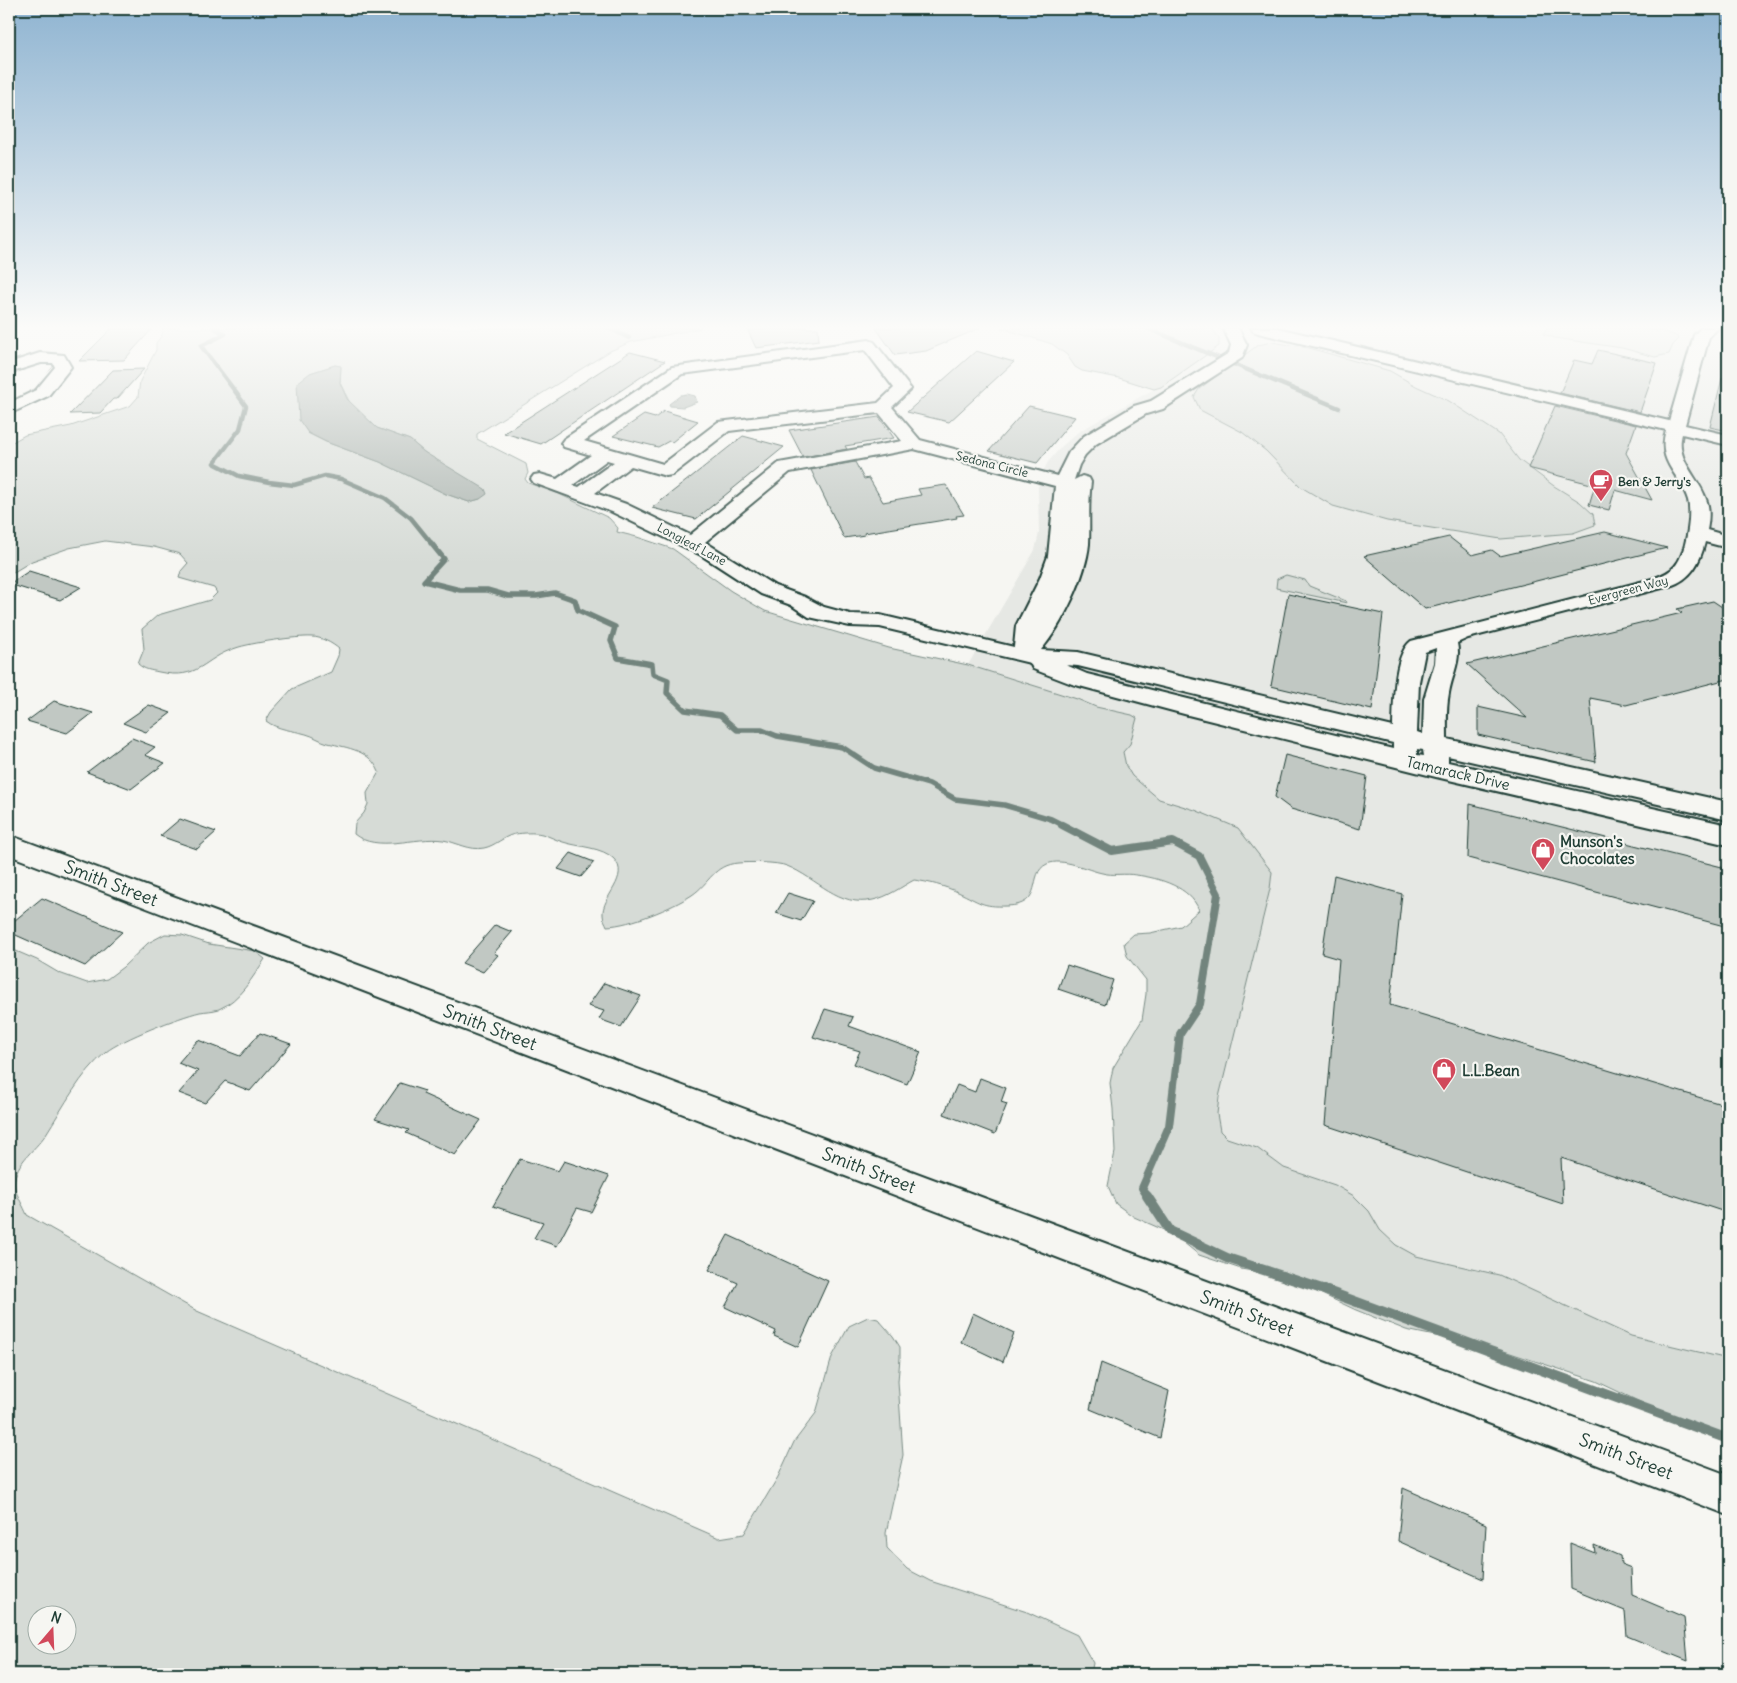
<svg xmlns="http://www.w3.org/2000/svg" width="1737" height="1683" viewBox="0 0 1737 1683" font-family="Delius,sans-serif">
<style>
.built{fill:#e6e8e4}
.green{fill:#d6dbd6;stroke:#7a8c85;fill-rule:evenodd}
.water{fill:#aab3ae;stroke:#72847d}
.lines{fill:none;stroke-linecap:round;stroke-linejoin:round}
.stream-far3{stroke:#72847d;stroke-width:4.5}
.stream-far2{stroke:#72847d;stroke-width:5.5}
.stream-far1{stroke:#72847d;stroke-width:8}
.stream{stroke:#72847d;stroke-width:10}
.building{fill:#c1c8c3;stroke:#1f3d34}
.minor-casing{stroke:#1f3d34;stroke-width:4}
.minor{fill:#f6f6f2;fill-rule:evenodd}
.labels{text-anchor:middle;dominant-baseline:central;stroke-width:4.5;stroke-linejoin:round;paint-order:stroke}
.far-street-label{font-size:12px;fill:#1f3d34;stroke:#f6f6f2}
.far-poi-label{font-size:12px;font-weight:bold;fill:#1f3d34;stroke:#f6f6f2;text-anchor:start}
.street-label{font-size:15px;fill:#1f3d34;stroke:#f6f6f2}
.poi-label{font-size:15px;font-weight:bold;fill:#1f3d34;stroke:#f6f6f2;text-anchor:start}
.near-street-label{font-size:18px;fill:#1f3d34;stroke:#f6f6f2}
</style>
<rect width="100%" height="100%" fill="#f6f6f2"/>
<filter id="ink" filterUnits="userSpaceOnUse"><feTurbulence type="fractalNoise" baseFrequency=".02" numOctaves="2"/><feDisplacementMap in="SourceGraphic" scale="10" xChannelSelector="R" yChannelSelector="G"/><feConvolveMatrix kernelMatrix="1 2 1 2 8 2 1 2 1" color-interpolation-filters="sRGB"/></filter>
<g filter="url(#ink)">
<path class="built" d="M1212,328H1728V1359L1631,1336L1499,1275L1416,1256L1396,1245L1380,1230L1369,1211L1335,1185L1284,1168L1257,1148L1227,1138L1220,1131L1217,1114L1219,1097L1270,889L1272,872L1195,810L1159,799L1132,776L1126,766L1123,752L1130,744L1132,715L1096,707L1077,699L968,665L1035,550L1039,533L1038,487L1040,477L1048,462L1061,447L1078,432L1154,389L1161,387L1183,371L1215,332Z"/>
<g class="green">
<path d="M163,328H701L631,342L610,351L477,434V439L526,464L528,473L525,479L528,483L559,494L609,518L618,528L617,532L637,537L673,549L731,591L765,611L889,648L968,665L1077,699L1096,707L1132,715L1137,718L1130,744L1123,752L1126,766L1132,776L1159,799L1195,810L1238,828L1272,872L1270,889L1219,1097L1217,1114L1220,1131L1227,1138L1257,1148L1284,1168L1335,1185L1354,1196L1369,1211L1380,1230L1396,1245L1416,1256L1499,1275L1631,1336L1728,1359V1439L1697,1429L1596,1381L1498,1349L1406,1330L1356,1310L1283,1276L1241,1269L1199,1255L1173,1234L1134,1217L1116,1204L1108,1186L1115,1152L1113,1109L1110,1083L1113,1068L1142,1020L1146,994V980L1127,956L1124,943L1134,934L1150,933L1181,926L1199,910C1190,887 1160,878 1136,875C1125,873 1113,876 1102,873C1087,870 1063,857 1047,864C1026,874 1046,905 1007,906C981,907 980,902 958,892C944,886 929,882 914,880C901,887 888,897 873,900C839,908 817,878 787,866C777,862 749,862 738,863C713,865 710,883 692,895C672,908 631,925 607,926C606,923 603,919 603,915C601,897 631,877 614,859C603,847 578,847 563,842C556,840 549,836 542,834C533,832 524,833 515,834C504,836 495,846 484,848C470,851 456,842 443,840C415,836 377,853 354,834L355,823L364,813L368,804L367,793L379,772C370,750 348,748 328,743C320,741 314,736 306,734C292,730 278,730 266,721L271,712L292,689L331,672L338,656L339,649C332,643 321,637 312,637C297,636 250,643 236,648C203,658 200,681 159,672C150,670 145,670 138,664L144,649L142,629L158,615L210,600L217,593L214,588L179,578L181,571L188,563L180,554L154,547L105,541L69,548L32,561L9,575V444L25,435L71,426L130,406L138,397L140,381L156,350V343L162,335ZM335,365L341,367L340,383L351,405L377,428L410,440L480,499L469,502L446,494L380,462L326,442L308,433L310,373Z"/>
<path d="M1001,328H1212L1219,339V346L1161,387L1154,389L1119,378L1082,371L1075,367L1067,355L1052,344Z"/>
<path d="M1547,328C1568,328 1670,324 1679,339L1673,345L1669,354L1655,357L1622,348L1555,338L1543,334Z"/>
<path d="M1272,342L1309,348L1390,371L1416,386L1449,401L1499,434L1519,460L1554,486L1580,502L1593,514L1595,525L1573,533L1501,539L1387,521L1333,506L1301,487L1266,451L1242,432L1200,410L1194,397L1199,389L1258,345Z"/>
<path d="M1286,575L1305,580L1309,586L1346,601L1347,603L1276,588L1277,579Z"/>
<path d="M165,934L182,935L209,944L255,951L265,959C252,978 240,1000 219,1009C213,1011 206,1011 200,1012C179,1017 122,1039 106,1052C80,1074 64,1106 46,1134C35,1151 11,1165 15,1188C17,1196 24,1207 27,1215L197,1311L719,1538L744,1534L778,1477L794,1442L816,1413L832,1357L849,1326L868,1317L878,1319L893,1336L900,1347V1358L898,1381L903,1455L886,1533L887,1548L907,1569L930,1581L1027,1612L1077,1635L1093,1663L1091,1674H9V948L37,960L59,973L87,983L107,979L123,967L148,943ZM38,1616H68V1646H38Z"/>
</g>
<g class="water">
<path d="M335,365L341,366L340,383L347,399L377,428L410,440L424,452L485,489L487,494L480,499L469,502L446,494L380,462L326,442L308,433L299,420L297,383L310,373Z"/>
<path d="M687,394L695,396L697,402L683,407L670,406L669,404L681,395Z"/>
</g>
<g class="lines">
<g class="stream-far3">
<path d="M215,328L225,334L201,346L246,406L240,429L214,463L239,476L269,482L294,485L325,476L341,479L385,498L411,518L432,544"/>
<path d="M609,328L629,338"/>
<path d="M1147,328L1339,408"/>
</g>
<path class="stream-far2" d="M431,543L444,559L424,581L460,590H487L508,596H536L555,593L575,600L578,610L615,627L611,641L618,658L652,664L653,674L668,680L667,693L685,710L720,715L737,730H762L777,736L842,747L874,768L929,784L955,799L1004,805L1051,819L1065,826"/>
<path class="stream-far1" d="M1062,825L1112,851L1173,842L1199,856L1218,894L1200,1004L1180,1034L1169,1126L1142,1188L1148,1197"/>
<path class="stream" d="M1147,1196L1170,1231L1227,1258L1319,1288L1728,1439"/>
</g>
<g class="building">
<path d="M112,328H153L124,360L79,361Z"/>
<path d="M766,328H818L819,340L756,348L748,331Z"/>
<path d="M876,328H980L926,351L895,355Z"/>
<path d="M1598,350L1657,363L1640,412L1560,393L1574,360L1592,364Z"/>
<path d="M976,351L1014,362L949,422L907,412Z"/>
<path d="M630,352L665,361L541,444L504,433Z"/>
<path d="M144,369L117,399H113L100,413L70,414L113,370Z"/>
<path d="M1722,378L1728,379V431L1710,427Z"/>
<path d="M1029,406L1075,417L1037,463L989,451Z"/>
<path d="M1555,406L1636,425L1626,453L1652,500L1615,490L1609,510L1589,505L1595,485L1528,468Z"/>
<path d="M664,411L698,421L672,442L669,441L658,447L613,436L644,415L655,418Z"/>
<path d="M879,417L894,438L845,446L847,449L803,457L789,430Z"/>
<path d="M743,436L784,447L696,519L652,508Z"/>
<path d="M855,462L864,479L869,478L883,502L921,495L918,489L946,485L964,515L956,516L957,518L864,533L865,535L844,538L811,470Z"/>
<path d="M1605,532L1667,548L1425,609L1364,556L1449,537L1472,555L1492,550L1500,556Z"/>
<path d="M29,571L45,576L81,587L60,600L9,584Z"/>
<path d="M1288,594L1383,614L1372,710L1271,686Z"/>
<path d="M1713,601L1728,611V679L1626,705L1590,698L1596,762L1478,735V707L1527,718L1467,664L1682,613L1677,609Z"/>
<path d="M54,701L93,713L67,733L27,721Z"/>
<path d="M149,705L171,713L146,732L123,723Z"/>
<path d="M132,738L155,747L145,755L165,763L131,789L87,772Z"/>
<path d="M1285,755L1367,776L1360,829L1291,809L1275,797Z"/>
<path d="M1470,804L1722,867L1728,902V927L1468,858Z"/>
<path d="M180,819L216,832L197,849L160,836Z"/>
<path d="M571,853L594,862L581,877L558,869Z"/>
<path d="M1334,875L1402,894L1390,1005L1728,1106V1213L1561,1158L1563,1204L1325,1125L1339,959L1322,954Z"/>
<path d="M788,893L813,901L801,921L776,913Z"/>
<path d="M42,898L122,932L85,966L9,932V925Z"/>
<path d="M495,925L512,932L494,953L498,955L483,972L462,963Z"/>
<path d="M1067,965L1113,980L1105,1005L1058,989Z"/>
<path d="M604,983L641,996L621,1027L599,1019L604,1011L588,1006Z"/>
<path d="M825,1009L853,1017L849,1026L921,1052L907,1084L854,1064L860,1051L813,1037Z"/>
<path d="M260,1033L291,1044L250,1091L225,1081L205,1103L179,1093L198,1071L178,1063L198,1040L240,1056Z"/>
<path d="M980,1078L1006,1088L1001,1102L1007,1104L995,1134L944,1114L957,1085L975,1092Z"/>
<path d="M400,1083L425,1091L423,1094L481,1120L455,1155L406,1133L409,1130L375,1119Z"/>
<path d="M520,1159L558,1171L564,1161L609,1176L591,1212L577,1208L557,1246L534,1238L543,1222L493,1206Z"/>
<path d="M728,1235L828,1281L798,1347L774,1336L776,1331L725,1307L738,1283L709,1270Z"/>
<path d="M973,1313L1014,1333L1003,1362L961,1342Z"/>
<path d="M1101,1363L1169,1391L1160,1438L1090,1409Z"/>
<path d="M1403,1488L1486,1524L1483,1579L1398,1541Z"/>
<path d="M1570,1543L1595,1553L1594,1545L1620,1556L1621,1564L1631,1568L1632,1595L1684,1617L1688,1661L1627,1636L1625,1611L1571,1589Z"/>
</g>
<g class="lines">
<defs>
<g id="minor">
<path d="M1223,328H1238L1247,345L1242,358L1163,409L1146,414L1096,444L1085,455L1079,465L1074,480L1082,476L1089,478L1091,482C1088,503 1090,523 1089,544C1086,576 1062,626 1041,650L1078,652L1393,727C1394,704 1393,655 1411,641L1652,579C1660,576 1669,573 1675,566C1686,554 1692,516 1688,500C1680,473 1656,463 1666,430L1258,333L1253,331L1251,328H1278L1669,421L1694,335L1701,328H1718L1709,337L1685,425L1728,435V445L1682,434C1675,460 1698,476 1706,499C1710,508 1709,520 1707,530L1728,536V548L1705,542C1700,563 1691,579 1670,586L1468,638L1457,643C1461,661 1452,675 1449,693C1446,708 1447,724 1447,739L1728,802V820L1448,756V762L1728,825V845L1436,777L1188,715L1072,684L1033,669L1030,663L880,627L850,626L809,617L791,605L761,594L701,555L612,512L534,483L531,479L534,475L540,474L557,479L591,455L564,447L561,443L564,439L672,367L869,340L874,342L911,389L892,407L920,440L1057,476L1069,452L1084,436L1134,406L1151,401L1229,353L1231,345ZM865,350L894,388L878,403L718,422L663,464L584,441L682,374ZM879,413L902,441L779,463L690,535L626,504L595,493L631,466L666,476L672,475L729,431ZM914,449L1055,486L1048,556L1040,578L1016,626L1014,647L880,615L850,614L824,607L805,597L775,586L705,542L790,472ZM607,460L614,462L579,487L573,485ZM1436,648L1435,663L1424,699L1423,734L1417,732L1419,682L1425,652ZM1066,665L1078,666L1393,743V749L1188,699L1087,674ZM1417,749L1423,750L1424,756L1417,755Z"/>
<path d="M40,353L64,355L71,367L48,396L9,414V403L36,390L55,367L53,363H41L9,373V363Z"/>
<path d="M9,835L1728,1475V1515L9,855Z"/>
</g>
</defs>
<use href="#minor" class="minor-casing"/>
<use href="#minor" class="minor"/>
</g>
</g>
<linearGradient id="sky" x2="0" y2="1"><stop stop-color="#8fb4d1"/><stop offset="0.58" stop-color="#fbfbf9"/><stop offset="1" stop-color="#fbfbf9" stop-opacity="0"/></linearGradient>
<rect width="1737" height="564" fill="url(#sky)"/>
<defs>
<symbol id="cafe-pin" viewBox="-11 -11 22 30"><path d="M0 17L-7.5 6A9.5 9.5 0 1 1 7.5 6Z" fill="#d1495b" stroke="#f6f6f2"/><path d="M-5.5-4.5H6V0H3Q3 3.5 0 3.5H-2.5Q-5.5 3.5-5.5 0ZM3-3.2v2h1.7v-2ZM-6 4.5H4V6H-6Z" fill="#fff"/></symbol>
<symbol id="shop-pin" viewBox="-11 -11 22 30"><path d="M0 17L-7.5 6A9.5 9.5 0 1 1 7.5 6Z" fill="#d1495b" stroke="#f6f6f2"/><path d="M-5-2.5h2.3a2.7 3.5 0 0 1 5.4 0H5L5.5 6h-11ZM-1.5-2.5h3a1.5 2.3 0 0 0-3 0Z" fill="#fff"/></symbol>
</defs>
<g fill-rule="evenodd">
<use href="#cafe-pin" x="1587" y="467" width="28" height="38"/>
<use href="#shop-pin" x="1529" y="836" width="28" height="38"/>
<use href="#shop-pin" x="1430" y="1056" width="28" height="38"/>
</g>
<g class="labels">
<g class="far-street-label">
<text transform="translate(992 464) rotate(14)">Sedona Circle</text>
<text transform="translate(692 544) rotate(28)">Longleaf Lane</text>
<text transform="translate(1628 590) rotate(-15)">Evergreen Way</text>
</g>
<g class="far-poi-label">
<text x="1618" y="481">Ben &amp; Jerry's</text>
</g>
<g class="street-label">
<text transform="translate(1458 773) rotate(13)">Tamarack Drive</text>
</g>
<g class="poi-label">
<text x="1560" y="841">Munson's<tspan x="1560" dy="17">Chocolates</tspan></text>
<text x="1462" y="1070">L.L.Bean</text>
</g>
<g class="near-street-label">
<text transform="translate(111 883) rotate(21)">Smith Street</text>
<text transform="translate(490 1027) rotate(21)">Smith Street</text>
<text transform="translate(869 1170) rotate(21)">Smith Street</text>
<text transform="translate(1247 1313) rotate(21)">Smith Street</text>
<text transform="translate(1626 1456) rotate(21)">Smith Street</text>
</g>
</g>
<rect width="1737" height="1683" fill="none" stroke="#f6f6f2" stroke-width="30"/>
<rect x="15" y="15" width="1707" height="1653" fill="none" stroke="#1f3d34" stroke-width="2" filter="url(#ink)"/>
<g transform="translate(52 1630) rotate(19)"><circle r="24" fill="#f6f6f2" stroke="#a0aca6"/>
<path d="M0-4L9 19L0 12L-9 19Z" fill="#d1495b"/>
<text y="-8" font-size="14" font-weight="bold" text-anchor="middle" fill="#1f3d34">N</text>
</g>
</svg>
